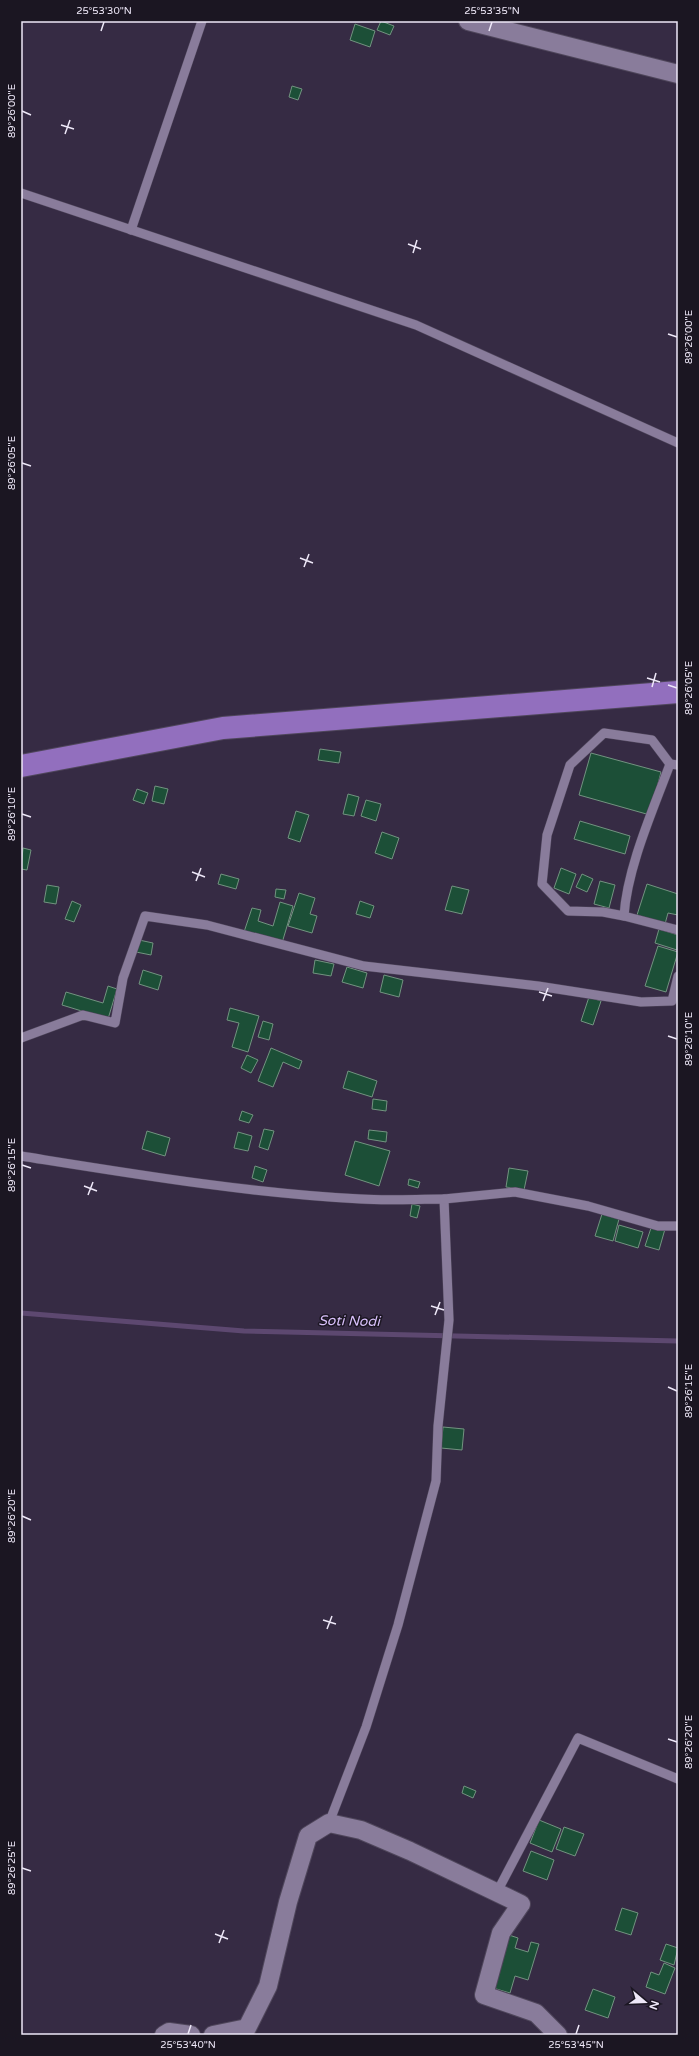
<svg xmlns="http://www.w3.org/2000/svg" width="699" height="2056" viewBox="0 0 699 2056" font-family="'Varela Round',sans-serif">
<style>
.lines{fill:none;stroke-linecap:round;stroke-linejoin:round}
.stream{stroke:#5d4870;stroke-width:5}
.building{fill:#1c4f37;stroke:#729380}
.service-casing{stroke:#4f465b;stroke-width:10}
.minor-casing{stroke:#4f465b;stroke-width:20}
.trunk-casing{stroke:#4f465b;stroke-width:24}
.service{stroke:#897c9b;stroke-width:9}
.minor{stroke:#897c9b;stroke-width:18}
.trunk{stroke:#926fbe;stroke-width:22}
.ticks{fill:none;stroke:#eee8f8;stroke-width:1.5}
.labels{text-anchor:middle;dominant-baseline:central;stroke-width:3;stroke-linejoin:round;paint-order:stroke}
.water-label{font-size:14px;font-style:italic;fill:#d8c0fb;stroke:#1b1622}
.neatline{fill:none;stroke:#eee8f8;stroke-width:1.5}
.ticks-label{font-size:10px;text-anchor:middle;fill:#eee8f8}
</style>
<rect width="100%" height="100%" fill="#362b44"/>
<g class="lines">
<path class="stream" d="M21,1313L244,1331L678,1341"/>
</g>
<g class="building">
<path d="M381,21L394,26L390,35L377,30Z"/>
<path d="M355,24L375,31L370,47L350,40Z"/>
<path d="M292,86L302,89L298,100L289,97Z"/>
<path d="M320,749L341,752L339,763L318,760Z"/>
<path d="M591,753L661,772L650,815L579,795Z"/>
<path d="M155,786L168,789L164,804L152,801Z"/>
<path d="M137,789L148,793L144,804L133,800Z"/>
<path d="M348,794L359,797L354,816L343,814Z"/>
<path d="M366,800L381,804L376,821L361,816Z"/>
<path d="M296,811L309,815L300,842L288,838Z"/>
<path d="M580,821L630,836L625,854L574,839Z"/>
<path d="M382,832L399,838L392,859L375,853Z"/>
<path d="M23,848L31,850L27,870L21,869Z"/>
<path d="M561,868L576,874L569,894L554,888Z"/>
<path d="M221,874L239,879L236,889L218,884Z"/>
<path d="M582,874L593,879L587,892L576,887Z"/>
<path d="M600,881L615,885L609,908L594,904Z"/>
<path d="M647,884L678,894V915L668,913L665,924L637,915Z"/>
<path d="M47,885L59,887L56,904L44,902Z"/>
<path d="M452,886L469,890L462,914L445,910Z"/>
<path d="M276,889L286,890L284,899L275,897Z"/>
<path d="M299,893L315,898L310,914L317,916L312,933L288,926Z"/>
<path d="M72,901L81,905L74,922L65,919Z"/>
<path d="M360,901L374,906L370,918L356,914Z"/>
<path d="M280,902L293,906L282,943L244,932L252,908L261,910L258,921L273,926Z"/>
<path d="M659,929L678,935L677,950L655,943Z"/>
<path d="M139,940L153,943L151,955L136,952Z"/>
<path d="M658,946L678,952L666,992L645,986Z"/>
<path d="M315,960L334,964L331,976L313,973Z"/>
<path d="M347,967L367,973L363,988L342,982Z"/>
<path d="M143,970L162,976L158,990L139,984Z"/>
<path d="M384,975L403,980L399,997L380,992Z"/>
<path d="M108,986L117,989L108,1019L62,1005L66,992L103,1003Z"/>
<path d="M589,997L601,1001L593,1025L581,1021Z"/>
<path d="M230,1008L259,1016L248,1052L232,1047L239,1023L227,1020Z"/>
<path d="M263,1021L273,1024L269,1040L258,1037Z"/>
<path d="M271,1048L302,1061L299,1069L283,1062L273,1087L258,1081Z"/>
<path d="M247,1055L258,1060L251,1073L241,1068Z"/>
<path d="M348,1071L377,1081L372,1097L343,1088Z"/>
<path d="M373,1099L387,1101L386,1111L372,1109Z"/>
<path d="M242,1111L253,1115L249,1123L239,1120Z"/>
<path d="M264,1129L274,1131L268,1150L259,1147Z"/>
<path d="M369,1130L387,1132L386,1142L368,1139Z"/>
<path d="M147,1131L170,1138L165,1156L142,1149Z"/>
<path d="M238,1132L252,1136L248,1151L234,1148Z"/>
<path d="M355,1141L390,1151L379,1186L345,1175Z"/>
<path d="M255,1166L267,1170L263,1182L252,1178Z"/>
<path d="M509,1168L528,1171L524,1190L506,1187Z"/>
<path d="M409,1179L420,1182L418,1188L408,1185Z"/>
<path d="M412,1204L420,1206L417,1218L410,1216Z"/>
<path d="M602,1214L619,1219L613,1241L595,1236Z"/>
<path d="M619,1225L643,1232L638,1248L615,1241Z"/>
<path d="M652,1225L665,1229L659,1250L645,1246Z"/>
<path d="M443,1427L464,1429L462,1450L441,1448Z"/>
<path d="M464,1786L476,1791L473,1798L462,1793Z"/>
<path d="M539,1820L561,1829L552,1852L530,1843Z"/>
<path d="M564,1827L584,1834L575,1856L556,1849Z"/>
<path d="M531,1851L554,1860L547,1880L523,1871Z"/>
<path d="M622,1908L638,1913L631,1935L615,1930Z"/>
<path d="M509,1935L518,1938L515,1948L528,1952L531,1942L539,1944L528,1980L515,1976L510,1993L493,1988Z"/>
<path d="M666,1944L678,1948L674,1965L660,1960Z"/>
<path d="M664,1963L675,1968L665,1994L646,1987L651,1972L659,1975Z"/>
<path d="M593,1989L615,1997L608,2018L585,2010Z"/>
</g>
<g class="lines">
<defs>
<g id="service">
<path d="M21,193L416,325L678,443"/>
<path d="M131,230L202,21"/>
<path d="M678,765L670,764C653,810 627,868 624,916L678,930"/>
<path d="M624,916L603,912L568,911L542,884L547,835L570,765L604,733L652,740L670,764"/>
<path d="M21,1038L83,1015L115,1023L123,978L145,916L207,925L364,966L538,986L641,1002L672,1001L678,976"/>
<path d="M21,1156C134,1174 247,1193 361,1199C389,1201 416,1199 444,1199L449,1320L438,1426L436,1481L398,1625L366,1727L329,1823"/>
<path d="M444,1199L515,1192L588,1206L658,1226H678"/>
<path d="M497,1892L578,1738L678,1779"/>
</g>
<g id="minor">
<path d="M468,21L678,74"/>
<path d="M164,2035L169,2032L191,2035"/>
<path d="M213,2035L247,2028L268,1986L288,1902L308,1836L329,1823L361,1830L410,1851L521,1904L501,1933L484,1995L536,2013L558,2035"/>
</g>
<path id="trunk" d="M21,766L223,728L678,692"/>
</defs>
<use href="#service" class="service-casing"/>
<use href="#minor" class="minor-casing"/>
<use href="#trunk" class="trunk-casing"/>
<use href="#service" class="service"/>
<use href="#minor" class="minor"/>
<use href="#trunk" class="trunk"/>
</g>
<path class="ticks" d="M101,31L104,22M489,31L492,22M22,111L31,115M61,125L74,129M65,134L70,120M408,244L421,249M413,253L417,240M668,334L677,337M22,463L31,466M300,558L313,563M304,567L309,554M647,678L660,682M668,685L677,688M652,687L656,673M22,814L31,817M192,872L205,877M196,881L201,868M539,992L552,996M543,1001L548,988M668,1036L677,1039M22,1165L31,1168M84,1186L97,1191M88,1195L93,1182M431,1306L444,1310M435,1315L440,1302M668,1387L677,1391M22,1516L31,1520M323,1620L336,1624M327,1629L332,1616M668,1739L677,1742M22,1868L31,1871M215,1934L228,1939M219,1943L224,1930M188,2034L191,2025M576,2034L579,2025"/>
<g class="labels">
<g class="water-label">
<text transform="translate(349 1321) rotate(1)">Soti Nodi</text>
</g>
</g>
<rect width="699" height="2056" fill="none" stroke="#1b1622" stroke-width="44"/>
<g transform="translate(645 2002) rotate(109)" stroke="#1b1622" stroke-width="3" paint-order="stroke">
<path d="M0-3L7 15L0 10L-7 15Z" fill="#eee8f8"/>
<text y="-6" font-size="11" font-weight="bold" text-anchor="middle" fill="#eee8f8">N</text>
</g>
<rect x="22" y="22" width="655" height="2012" class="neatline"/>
<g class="ticks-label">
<text x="104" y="14">25°53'30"N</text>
<text x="492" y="14">25°53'35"N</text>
<text transform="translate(11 111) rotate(-90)" y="4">89°26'00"E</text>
<text transform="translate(688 337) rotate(-90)" y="4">89°26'00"E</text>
<text transform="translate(11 463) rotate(-90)" y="4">89°26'05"E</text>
<text transform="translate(688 688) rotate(-90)" y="4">89°26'05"E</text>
<text transform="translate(11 814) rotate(-90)" y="4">89°26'10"E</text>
<text transform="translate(688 1039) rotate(-90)" y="4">89°26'10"E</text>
<text transform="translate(11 1165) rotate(-90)" y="4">89°26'15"E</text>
<text transform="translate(688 1391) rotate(-90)" y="4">89°26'15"E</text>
<text transform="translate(11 1516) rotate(-90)" y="4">89°26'20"E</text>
<text transform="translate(688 1742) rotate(-90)" y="4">89°26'20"E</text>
<text transform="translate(11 1868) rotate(-90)" y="4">89°26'25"E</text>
<text x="188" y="2048">25°53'40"N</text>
<text x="576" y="2048">25°53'45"N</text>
</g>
</svg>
